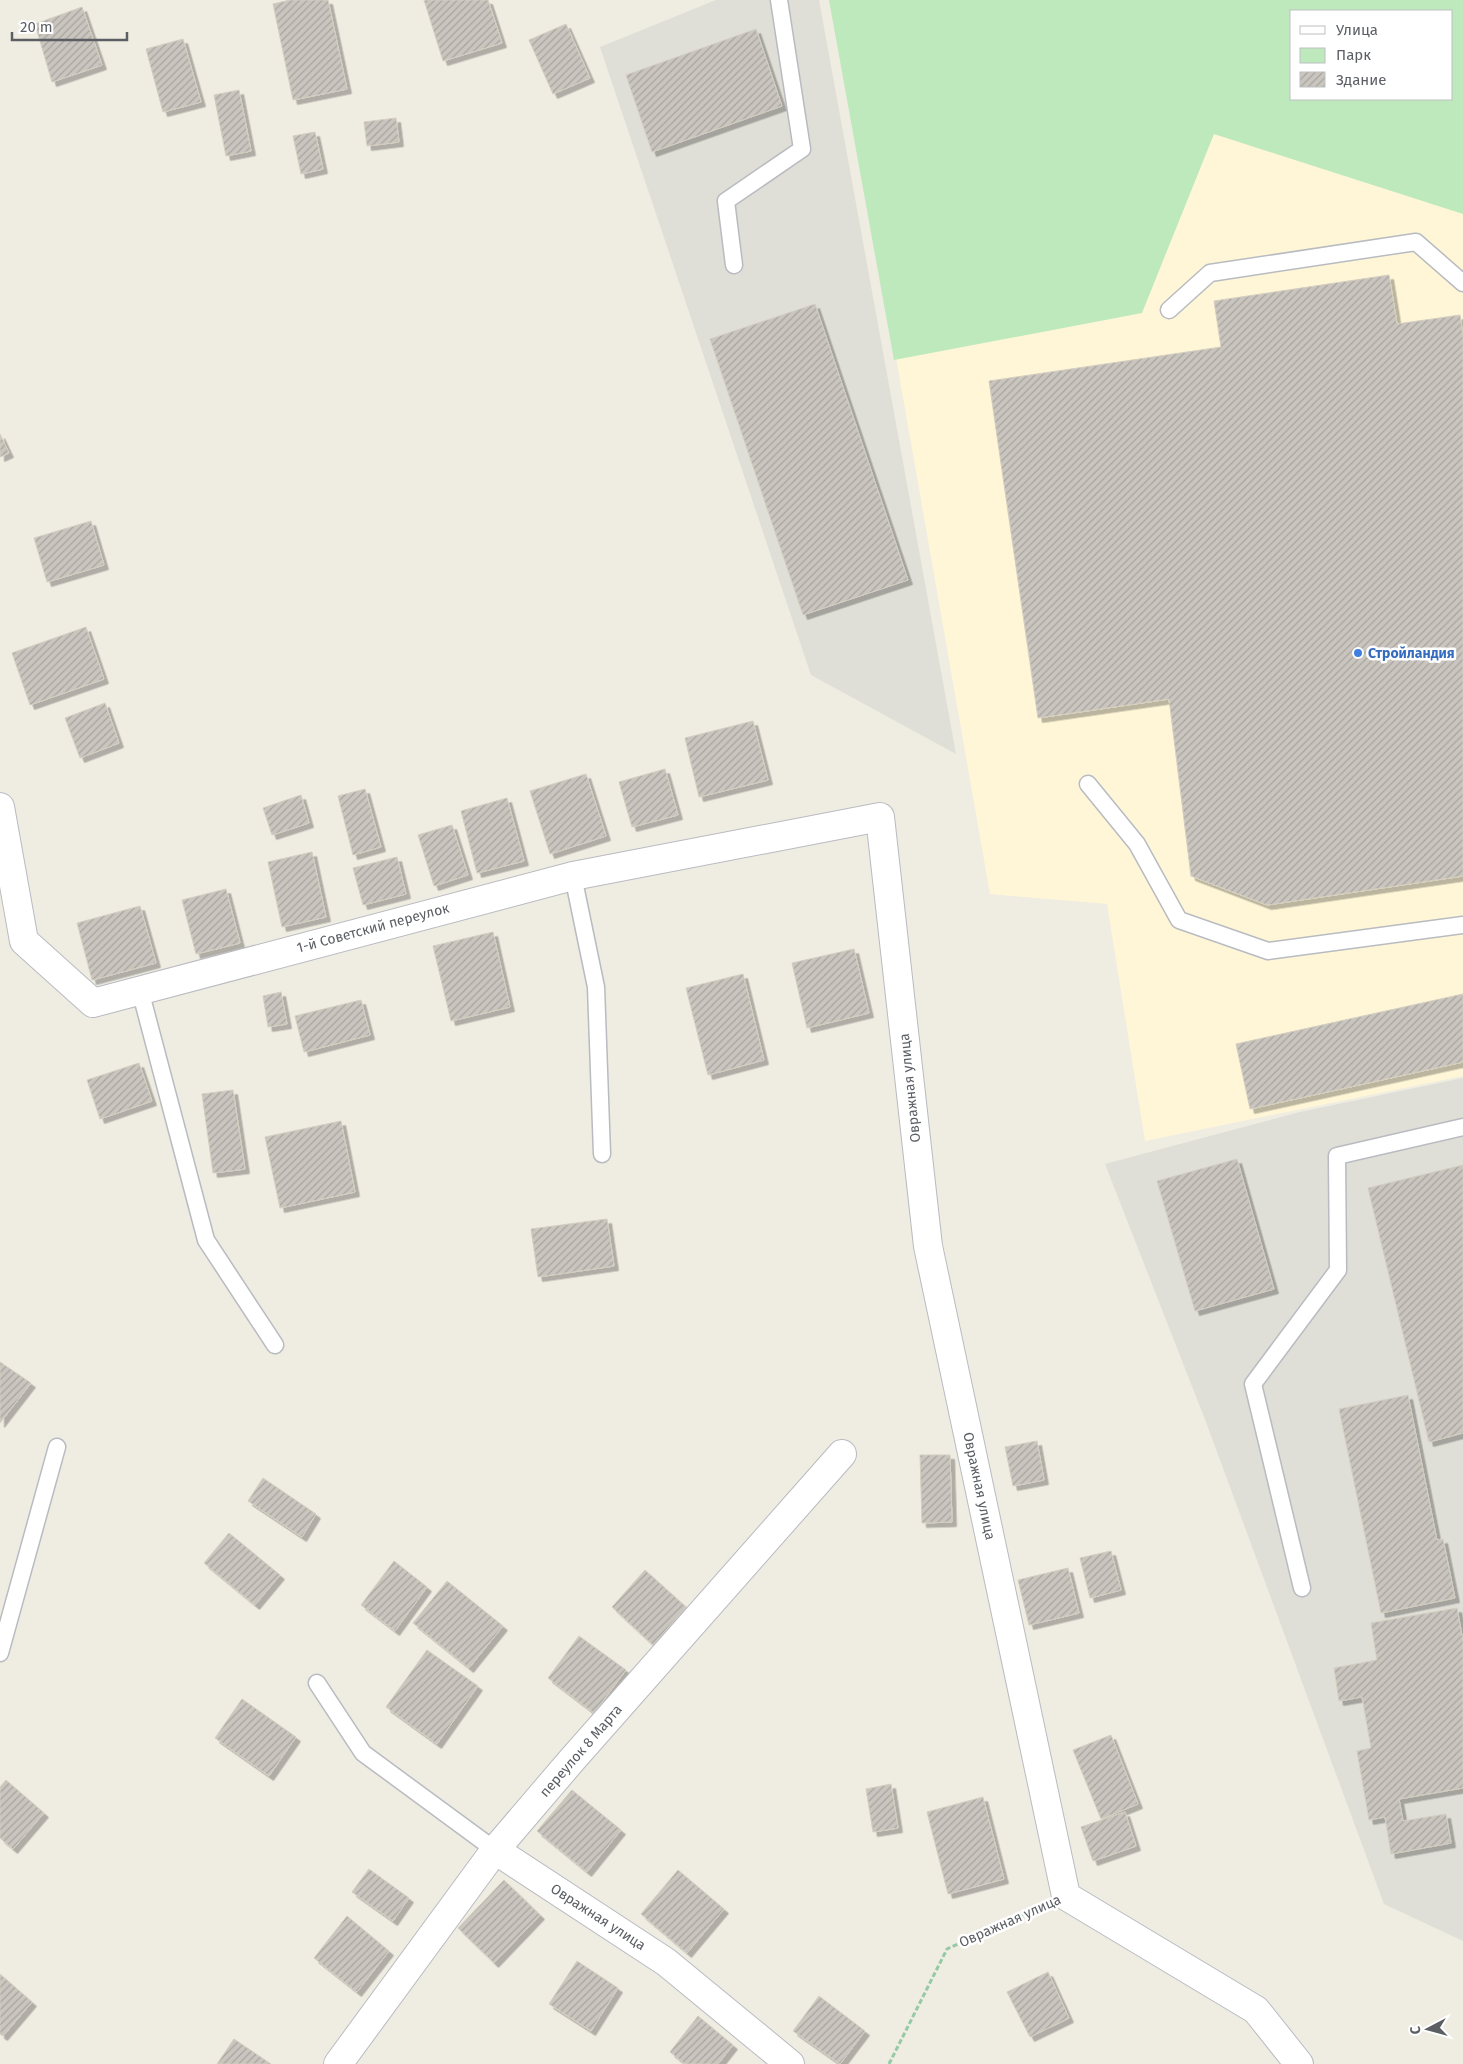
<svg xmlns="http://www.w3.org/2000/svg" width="1463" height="2064" viewBox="0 0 1463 2064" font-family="'Fira Sans',sans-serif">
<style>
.commercial{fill:#fff6d7}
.industrial{fill:#dfded7}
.green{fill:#bde9bd;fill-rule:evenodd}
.building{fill:url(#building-hatch);stroke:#d4cec0;filter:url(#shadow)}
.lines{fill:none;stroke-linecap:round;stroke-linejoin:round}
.lane-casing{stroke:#b8bbc0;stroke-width:19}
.street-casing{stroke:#b8bbc0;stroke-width:30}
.path{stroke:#95caa4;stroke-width:3;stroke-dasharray:5 2.5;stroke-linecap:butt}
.lane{stroke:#fff;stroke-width:16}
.street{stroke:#fff;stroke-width:28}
.shop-dot{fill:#3f7fe0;stroke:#fff;stroke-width:2}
.labels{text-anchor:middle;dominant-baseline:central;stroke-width:5;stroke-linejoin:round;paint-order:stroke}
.shop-label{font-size:14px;font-weight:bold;fill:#366cbe;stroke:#fff;text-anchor:start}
.street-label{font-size:14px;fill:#5b5f64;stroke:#fff}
</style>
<defs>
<pattern id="building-hatch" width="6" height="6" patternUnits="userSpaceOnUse" patternTransform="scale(1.25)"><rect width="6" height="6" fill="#cac6bf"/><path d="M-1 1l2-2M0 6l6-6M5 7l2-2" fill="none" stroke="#a7a49f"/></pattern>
<filter id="shadow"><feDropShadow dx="4.5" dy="4.5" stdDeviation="0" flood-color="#0004"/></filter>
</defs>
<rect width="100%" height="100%" fill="#efece2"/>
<path class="commercial" d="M1206,133L1442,179L1463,189V1076L1145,1141L1107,904L990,894L870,209Z"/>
<g class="industrial">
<path d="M716,0H819L956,754L811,675L600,47Z"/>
<path d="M1463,1078V1941L1384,1904L1206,1422L1105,1164L1300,1112Z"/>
</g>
<path class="green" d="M829,0H1463V214L1214,134L1142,313L894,360ZM1292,11H1452V99H1292Z"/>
<g class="building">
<path d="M290,0H328L347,89L293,100L273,4Z"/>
<path d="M424,0H488L502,43L443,61Z"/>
<path d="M82,7L102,65L52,82L35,24Z"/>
<path d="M566,24L590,78L553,94L529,40Z"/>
<path d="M756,29L782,106L652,152L626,75Z"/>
<path d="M183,39L201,102L163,112L146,49Z"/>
<path d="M239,90L251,151L226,156L214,95Z"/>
<path d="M396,118L399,142L367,146L364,122Z"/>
<path d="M315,132L323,169L301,174L293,136Z"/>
<path d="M1389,275L1397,324L1460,315L1463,337V876L1267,905L1191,876L1169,699L1038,718L989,381L1221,347L1214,301Z"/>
<path d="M815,304L908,580L803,615L710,339Z"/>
<path d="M0,434L9,453L0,457Z"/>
<path d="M91,521L104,565L47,582L34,538Z"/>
<path d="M86,627L104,679L30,705L12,653Z"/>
<path d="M105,703L119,743L80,758L65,718Z"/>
<path d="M753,721L768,780L699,797L685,738Z"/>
<path d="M665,769L678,815L632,827L619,782Z"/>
<path d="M586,774L606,836L550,854L530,791Z"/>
<path d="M365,789L381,847L353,855L338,796Z"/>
<path d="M301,795L309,823L272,835L263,808Z"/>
<path d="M507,798L524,861L477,873L461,811Z"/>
<path d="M452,825L468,875L434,886L418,835Z"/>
<path d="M312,852L326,917L282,927L268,862Z"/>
<path d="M397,857L406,894L363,905L353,868Z"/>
<path d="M226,889L240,943L196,954L182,900Z"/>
<path d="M140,906L156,963L92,980L77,923Z"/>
<path d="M493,932L510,1007L451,1021L433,946Z"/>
<path d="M854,949L869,1013L807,1028L792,963Z"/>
<path d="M743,974L764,1060L708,1075L686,988Z"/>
<path d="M281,992L287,1024L268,1027L263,996Z"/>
<path d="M1463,994V1062L1250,1109L1236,1044Z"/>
<path d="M361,1000L370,1035L304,1052L295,1016Z"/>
<path d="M139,1063L152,1101L100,1119L87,1080Z"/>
<path d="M233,1090L245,1169L213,1173L202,1094Z"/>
<path d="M341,1121L355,1192L280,1208L265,1137Z"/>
<path d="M1237,1159L1274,1289L1195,1311L1157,1181Z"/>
<path d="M1463,1165V1433L1429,1442L1368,1188Z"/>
<path d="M607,1219L614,1266L538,1277L531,1229Z"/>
<path d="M0,1362L31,1383L0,1423Z"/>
<path d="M1408,1395L1437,1540L1443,1539L1455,1598L1381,1613L1339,1409Z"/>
<path d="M1037,1441L1044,1480L1013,1486L1005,1447Z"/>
<path d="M920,1455H950L952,1522L922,1523Z"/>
<path d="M263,1478L316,1514L302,1537L248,1501Z"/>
<path d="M229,1533L280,1575L255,1605L204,1563Z"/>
<path d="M1111,1551L1121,1590L1090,1598L1080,1558Z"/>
<path d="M394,1561L427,1587L395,1631L361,1605Z"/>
<path d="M1068,1568L1079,1613L1029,1625L1018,1580Z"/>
<path d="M645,1570L686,1607L653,1645L612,1607Z"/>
<path d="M447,1581L503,1626L469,1668L413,1623Z"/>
<path d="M1457,1608L1463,1641V1788L1399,1799L1403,1821L1446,1814L1451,1843L1391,1854L1385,1817L1369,1820L1357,1751L1371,1748L1362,1697L1339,1701L1334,1668L1377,1660L1371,1623Z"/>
<path d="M579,1636L626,1670L594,1713L548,1678Z"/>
<path d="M427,1650L478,1686L437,1744L386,1707Z"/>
<path d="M242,1699L296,1737L269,1776L215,1738Z"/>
<path d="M1111,1735L1138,1804L1101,1819L1073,1750Z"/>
<path d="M6,1780L44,1813L13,1849L0,1838V1787Z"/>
<path d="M891,1784L898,1828L873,1832L866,1789Z"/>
<path d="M572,1790L621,1830L587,1872L537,1831Z"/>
<path d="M983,1797L1004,1879L948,1894L927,1812Z"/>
<path d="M1125,1812L1136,1846L1093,1861L1081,1827Z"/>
<path d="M369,1869L409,1898L393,1921L352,1892Z"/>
<path d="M678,1870L724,1909L687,1953L641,1914Z"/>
<path d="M504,1880L540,1915L494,1963L458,1928Z"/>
<path d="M347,1916L389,1951L357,1992L314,1958Z"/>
<path d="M577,1961L618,1988L591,2031L549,2004Z"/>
<path d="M1048,1972L1069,2018L1030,2037L1007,1992Z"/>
<path d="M0,1974L32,2002L3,2036L0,2034Z"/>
<path d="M819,1996L865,2031L840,2064L793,2031Z"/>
<path d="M698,2016L733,2045L718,2064H685L670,2052Z"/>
<path d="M234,2039L271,2064H217Z"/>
</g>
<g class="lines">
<defs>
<g id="lane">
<path d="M734,265L726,201L802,149L779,0"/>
<path d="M1169,310L1210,273L1416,242L1463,283"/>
<path d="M1088,784L1137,844L1179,920L1268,951L1463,925"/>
<path d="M573,876L596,987L602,1154"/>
<path d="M140,990L206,1240L275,1345"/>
<path d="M1302,1588L1253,1384L1338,1270L1337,1156L1463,1127"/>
<path d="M0,1653L57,1447"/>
<path d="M317,1683L363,1753L495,1850"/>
</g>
<g id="street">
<path d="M0,807L24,941L93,1003L573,876L880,817L928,1246L1066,1896L1256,2010L1299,2064"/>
<path d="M495,1850L666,1962L790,2064"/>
<path d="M338,2064L495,1850L571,1761L842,1454"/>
</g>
</defs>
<use href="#lane" class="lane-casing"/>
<use href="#street" class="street-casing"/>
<path class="path" d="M889,2064L947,1949L1036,1909"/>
<use href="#lane" class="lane"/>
<use href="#street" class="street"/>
</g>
<circle class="shop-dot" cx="1358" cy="653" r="5"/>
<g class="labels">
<g class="shop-label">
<text x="1368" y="653">Стройландия</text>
</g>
<g class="street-label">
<text transform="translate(373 928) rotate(-15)">1-й Советский переулок</text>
<text transform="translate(910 1088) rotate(-96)">Овражная улица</text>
<text transform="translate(979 1486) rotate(78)">Овражная улица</text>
<text transform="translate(581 1751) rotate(-49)">переулок 8 Марта</text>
<text transform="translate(598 1917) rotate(33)">Овражная улица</text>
<text transform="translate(1010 1921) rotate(-24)">Овражная улица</text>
</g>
</g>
<rect x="1290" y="10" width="162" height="90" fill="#ffffff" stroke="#bdbfc1"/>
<rect x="1300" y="26" width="25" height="8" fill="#ffffff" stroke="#bdbfc1"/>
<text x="1336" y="35" font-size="15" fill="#5b5f64">Улица</text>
<rect x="1300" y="48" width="25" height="15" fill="#bde9bd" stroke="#bdbfc1"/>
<text x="1336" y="60" font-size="15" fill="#5b5f64">Парк</text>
<rect x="1300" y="72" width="25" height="15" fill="url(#building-hatch)" stroke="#bdbfc1"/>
<text x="1336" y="85" font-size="15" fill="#5b5f64">Здание</text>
<g transform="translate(1428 2029) rotate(264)" stroke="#ffffff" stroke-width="4" paint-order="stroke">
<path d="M0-4L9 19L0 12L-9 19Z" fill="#5b5f64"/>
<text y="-8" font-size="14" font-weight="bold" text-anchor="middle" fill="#5b5f64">С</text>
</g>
<path d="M12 32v8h115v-8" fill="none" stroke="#5b5f64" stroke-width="2.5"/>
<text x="20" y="32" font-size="15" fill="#5b5f64" stroke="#ffffff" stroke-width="4" paint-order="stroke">20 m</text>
</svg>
